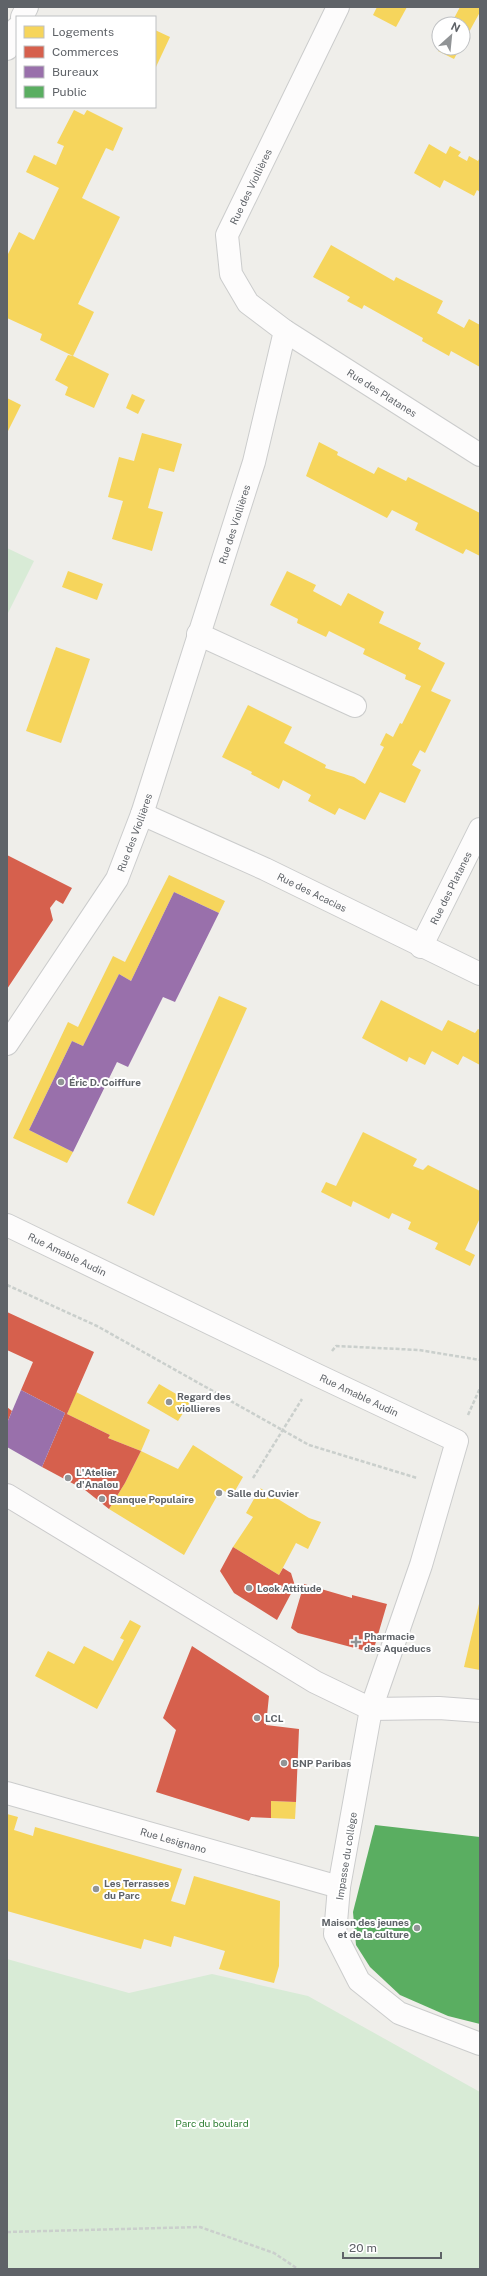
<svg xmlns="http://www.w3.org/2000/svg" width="487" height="2276" viewBox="0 0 487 2276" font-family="'Public Sans',sans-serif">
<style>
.green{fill:#d8ebd6}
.homes{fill:#f6d55c}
.shops{fill:#d6604d}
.offices{fill:#9970ab}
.public{fill:#5aae61}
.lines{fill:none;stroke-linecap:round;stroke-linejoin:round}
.minor-casing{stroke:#cbcccc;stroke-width:24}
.secondary-casing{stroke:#cacacb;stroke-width:24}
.path{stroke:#cacfcc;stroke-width:2.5;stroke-dasharray:4 2;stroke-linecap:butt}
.minor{stroke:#fdfcfc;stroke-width:22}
.secondary{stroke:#fdfcfc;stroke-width:22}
.poi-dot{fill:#919496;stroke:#fff;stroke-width:1.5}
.labels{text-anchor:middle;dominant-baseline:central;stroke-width:4;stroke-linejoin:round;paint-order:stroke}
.street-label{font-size:10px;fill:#5f6368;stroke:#fff}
.poi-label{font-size:10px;font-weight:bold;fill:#5f6368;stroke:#fff;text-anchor:start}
.park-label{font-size:10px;fill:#348238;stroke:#fff}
</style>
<rect width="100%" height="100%" fill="#efeeea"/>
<g class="green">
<path d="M7,548L34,561L7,615Z"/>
<path d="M7,1959L129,1993L212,1974L308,1996L480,2092V2269H7Z"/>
</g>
<g class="homes">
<path d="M377,7H407L396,27L373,15Z"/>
<path d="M460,7H480V12L463,43V24H451Z"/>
<path d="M155,30L170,37L155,69Z"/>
<path d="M439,48H460L454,59L438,51Z"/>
<path d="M74,110L84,115L87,110L123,128L113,151L106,148L82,198L120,217L78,304L94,312L73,356L109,374L94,408L65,395L68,387L55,380L68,355L73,356L40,340L42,334L7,318V256L19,232L34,240L59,188L26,172L34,155L56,165L64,146L57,143Z"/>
<path d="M429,144L446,154L450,146L461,152L458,156L467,161L469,156L478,161L480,157V192L477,190L474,196L444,180L440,188L414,173Z"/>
<path d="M331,245L394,281L396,277L443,301L437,313L464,328L469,319L480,325V367L451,351L449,356L422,341L423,338L364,305L362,309L347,301L350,297L313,277Z"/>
<path d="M132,394L145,400L138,414L126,408Z"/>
<path d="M7,398L21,405L7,433Z"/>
<path d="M142,433L182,444L174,472L159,468L148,508L163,512L152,551L112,539L123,501L108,497L119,457L134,461Z"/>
<path d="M319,442L338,452L337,455L374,474L378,467L406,481L408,477L480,513V556L466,549L463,554L415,530L418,523L392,510L387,518L306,476Z"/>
<path d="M68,571L103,584L97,600L62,587Z"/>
<path d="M287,571L316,585L313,591L341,606L348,593L384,612L379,623L421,643L418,649L445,663L431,691L451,700L425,753L420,750L412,765L421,770L405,803L380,792L365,820L339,808L335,815L308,801L311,795L283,780L279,789L251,774L252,772L222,757L248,705L292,727L284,743L326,765L325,768L354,777L365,784L384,747L380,745L386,733L393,737L400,723L402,724L421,686L405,679L406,675L363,654L365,649L329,631L326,637L297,623L298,619L270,605Z"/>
<path d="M56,647L90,659L61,743L26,731Z"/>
<path d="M169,875L225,901L219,913L174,892L131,981L119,974L83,1046L72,1041L29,1130L73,1152L67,1163L13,1138L68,1022L78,1027L113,956L125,962Z"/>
<path d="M219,996L247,1008L154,1216L127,1203Z"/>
<path d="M381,1000L442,1031L448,1020L475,1033L478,1029L480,1030V1065L463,1056L458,1065L432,1051L425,1065L409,1057L407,1062L362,1038Z"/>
<path d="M363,1132L417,1159L413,1166L423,1170L428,1165L480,1191V1218L465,1250L475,1255L470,1266L435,1249L438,1243L408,1229L411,1222L392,1213L389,1219L353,1201L351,1207L321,1192L326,1182L336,1186Z"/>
<path d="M159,1384L190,1402L178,1421L147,1403Z"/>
<path d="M76,1392L150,1430L141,1451L108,1438L110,1435L67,1414Z"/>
<path d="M193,1445L243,1477L232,1496L221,1489L184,1555L109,1509L125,1483L141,1451L178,1469Z"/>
<path d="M260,1488L309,1518L321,1522L308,1549L296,1543L279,1575L233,1547L253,1517L246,1513Z"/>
<path d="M479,1604L480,1605V1670L464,1667Z"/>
<path d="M130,1620L141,1626L97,1709L35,1676L48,1651L74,1664L84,1646L113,1661L124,1640L120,1638Z"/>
<path d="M271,1801L296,1802L295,1819L271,1818Z"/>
<path d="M7,1814L18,1817L14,1830L33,1836L35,1827L182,1869L171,1901L185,1905L194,1876L280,1901L279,1966L274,1983L219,1969L225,1951L174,1936L171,1947L144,1939L141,1949L7,1911Z"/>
</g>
<g class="shops">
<path d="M7,855L72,888L63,904L56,900L50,908L53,920L7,989Z"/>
<path d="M7,1312L94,1352L67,1414L110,1435L108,1438L141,1451L125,1483L109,1509L85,1490L42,1467L65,1413L21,1390L33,1362L7,1350Z"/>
<path d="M7,1407L12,1411L7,1423Z"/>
<path d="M233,1547L279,1575L283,1568L291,1573L295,1586L277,1620L234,1593L220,1571Z"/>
<path d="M304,1584L352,1598V1595L387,1604L375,1645L366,1651L298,1633L291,1628Z"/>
<path d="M192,1646L269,1696L266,1725L299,1729L296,1802L271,1801V1818L251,1817L249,1821L156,1792L176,1730L163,1718Z"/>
</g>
<g class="offices">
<path d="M174,892L219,913L175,1002L163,997L128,1067L117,1062L73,1152L29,1130L72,1041L83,1046L119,974L131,981Z"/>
<path d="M21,1390L65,1413L42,1467L7,1447V1423Z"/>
</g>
<path class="public" d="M375,1825L480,1837V2024L448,2016L400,1995L370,1967L356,1945L353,1912Z"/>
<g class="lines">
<defs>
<g id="minor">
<path d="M22,17L27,7"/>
<path d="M7,49L17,28"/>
<path id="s1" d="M285,331L480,455"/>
<path d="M198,634L355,706"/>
<path id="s2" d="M142,814L265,869L480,974"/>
<path id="s3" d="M421,947L480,829"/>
<path id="s4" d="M7,1044L117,879L142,814L254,462L285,331L248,303L231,274L227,235L338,7"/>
<path id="s5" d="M7,1225L317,1375L457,1441L421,1565L371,1709L339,1887L335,1934L359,1981L399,2013L480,2044"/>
<path id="s6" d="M7,1793L339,1887"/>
</g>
<path id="secondary" d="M7,1495L315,1682L371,1709L439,1708L480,1711"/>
</defs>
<use href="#minor" class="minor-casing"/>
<use href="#secondary" class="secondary-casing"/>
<g class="path">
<path d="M7,1285L97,1326L309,1445L417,1478"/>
<path d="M332,1351L336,1346L419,1350L480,1360"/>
<path d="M468,1415L480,1388"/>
<path d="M253,1478L302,1399"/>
<path d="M7,2232L200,2227L274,2253L298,2269"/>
</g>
<use href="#minor" class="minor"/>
<use href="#secondary" class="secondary"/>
</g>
<g class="poi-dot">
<circle cx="61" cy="1082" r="4"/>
<circle cx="169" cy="1402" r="4"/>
<circle cx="68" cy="1478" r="4"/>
<circle cx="219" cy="1493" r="4"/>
<circle cx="102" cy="1499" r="4"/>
<circle cx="249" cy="1588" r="4"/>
<path d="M354 1636h4v4h4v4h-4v4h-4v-4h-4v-4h4z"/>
<circle cx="257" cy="1718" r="4"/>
<circle cx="284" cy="1763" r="4"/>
<circle cx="96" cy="1889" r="4"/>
<circle cx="417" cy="1928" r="4"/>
</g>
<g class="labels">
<g class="street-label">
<text stroke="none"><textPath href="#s4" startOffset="945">Rue des Viollières</textPath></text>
<text stroke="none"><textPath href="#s1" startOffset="115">Rue des Platanes</textPath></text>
<text stroke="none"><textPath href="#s4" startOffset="572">Rue des Viollières</textPath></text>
<text stroke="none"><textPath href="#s4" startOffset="248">Rue des Viollières</textPath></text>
<text stroke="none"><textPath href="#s3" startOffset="66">Rue des Platanes</textPath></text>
<text stroke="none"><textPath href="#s2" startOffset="187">Rue des Acacias</textPath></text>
<text stroke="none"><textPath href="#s5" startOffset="67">Rue Amable Audin</textPath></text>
<text stroke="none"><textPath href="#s5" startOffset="391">Rue Amable Audin</textPath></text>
<text stroke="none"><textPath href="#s6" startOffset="173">Rue Lesignano</textPath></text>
<text transform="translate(346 1856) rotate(-81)">Impasse du collège</text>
</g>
<g class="poi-label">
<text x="69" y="1082">Éric D. Coiffure</text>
<text x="177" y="1396">Regard des<tspan x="177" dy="12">viollieres</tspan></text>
<text x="76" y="1472">L'Atelier<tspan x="76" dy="12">d'Analou</tspan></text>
<text x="227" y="1493">Salle du Cuvier</text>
<text x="110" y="1499">Banque Populaire</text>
<text x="257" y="1588">Look Attitude</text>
<text x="364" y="1636">Pharmacie<tspan x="364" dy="12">des Aqueducs</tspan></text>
<text x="265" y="1718">LCL</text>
<text x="292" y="1763">BNP Paribas</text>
<text x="104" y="1883">Les Terrasses<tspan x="104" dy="12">du Parc</tspan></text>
<text x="409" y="1922" text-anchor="end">Maison des jeunes<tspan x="409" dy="12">et de la culture</tspan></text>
</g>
<g class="park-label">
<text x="212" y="2123">Parc du boulard</text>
</g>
</g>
<rect width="487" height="2276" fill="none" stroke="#5f6368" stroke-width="16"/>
<rect x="16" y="16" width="140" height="92" fill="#ffffff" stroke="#bfc1c3"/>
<rect x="24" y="26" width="20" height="12" fill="#f6d55c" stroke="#bfc1c3"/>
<text x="52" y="36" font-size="12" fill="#5f6368">Logements</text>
<rect x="24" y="46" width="20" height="12" fill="#d6604d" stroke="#bfc1c3"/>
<text x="52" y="56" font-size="12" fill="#5f6368">Commerces</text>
<rect x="24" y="66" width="20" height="12" fill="#9970ab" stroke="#bfc1c3"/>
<text x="52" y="76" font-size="12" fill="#5f6368">Bureaux</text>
<rect x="24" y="86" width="20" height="12" fill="#5aae61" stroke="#bfc1c3"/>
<text x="52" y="96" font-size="12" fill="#5f6368">Public</text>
<g transform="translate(451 36) rotate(27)"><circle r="19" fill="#ffffff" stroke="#bfc1c3"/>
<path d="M0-3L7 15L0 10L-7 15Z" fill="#919496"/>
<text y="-6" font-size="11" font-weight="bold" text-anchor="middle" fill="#5f6368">N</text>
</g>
<path d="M343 2252v6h98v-6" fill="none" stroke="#5f6368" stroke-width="2"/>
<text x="349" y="2252" font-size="12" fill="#5f6368" stroke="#ffffff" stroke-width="3" paint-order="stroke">20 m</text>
</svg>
